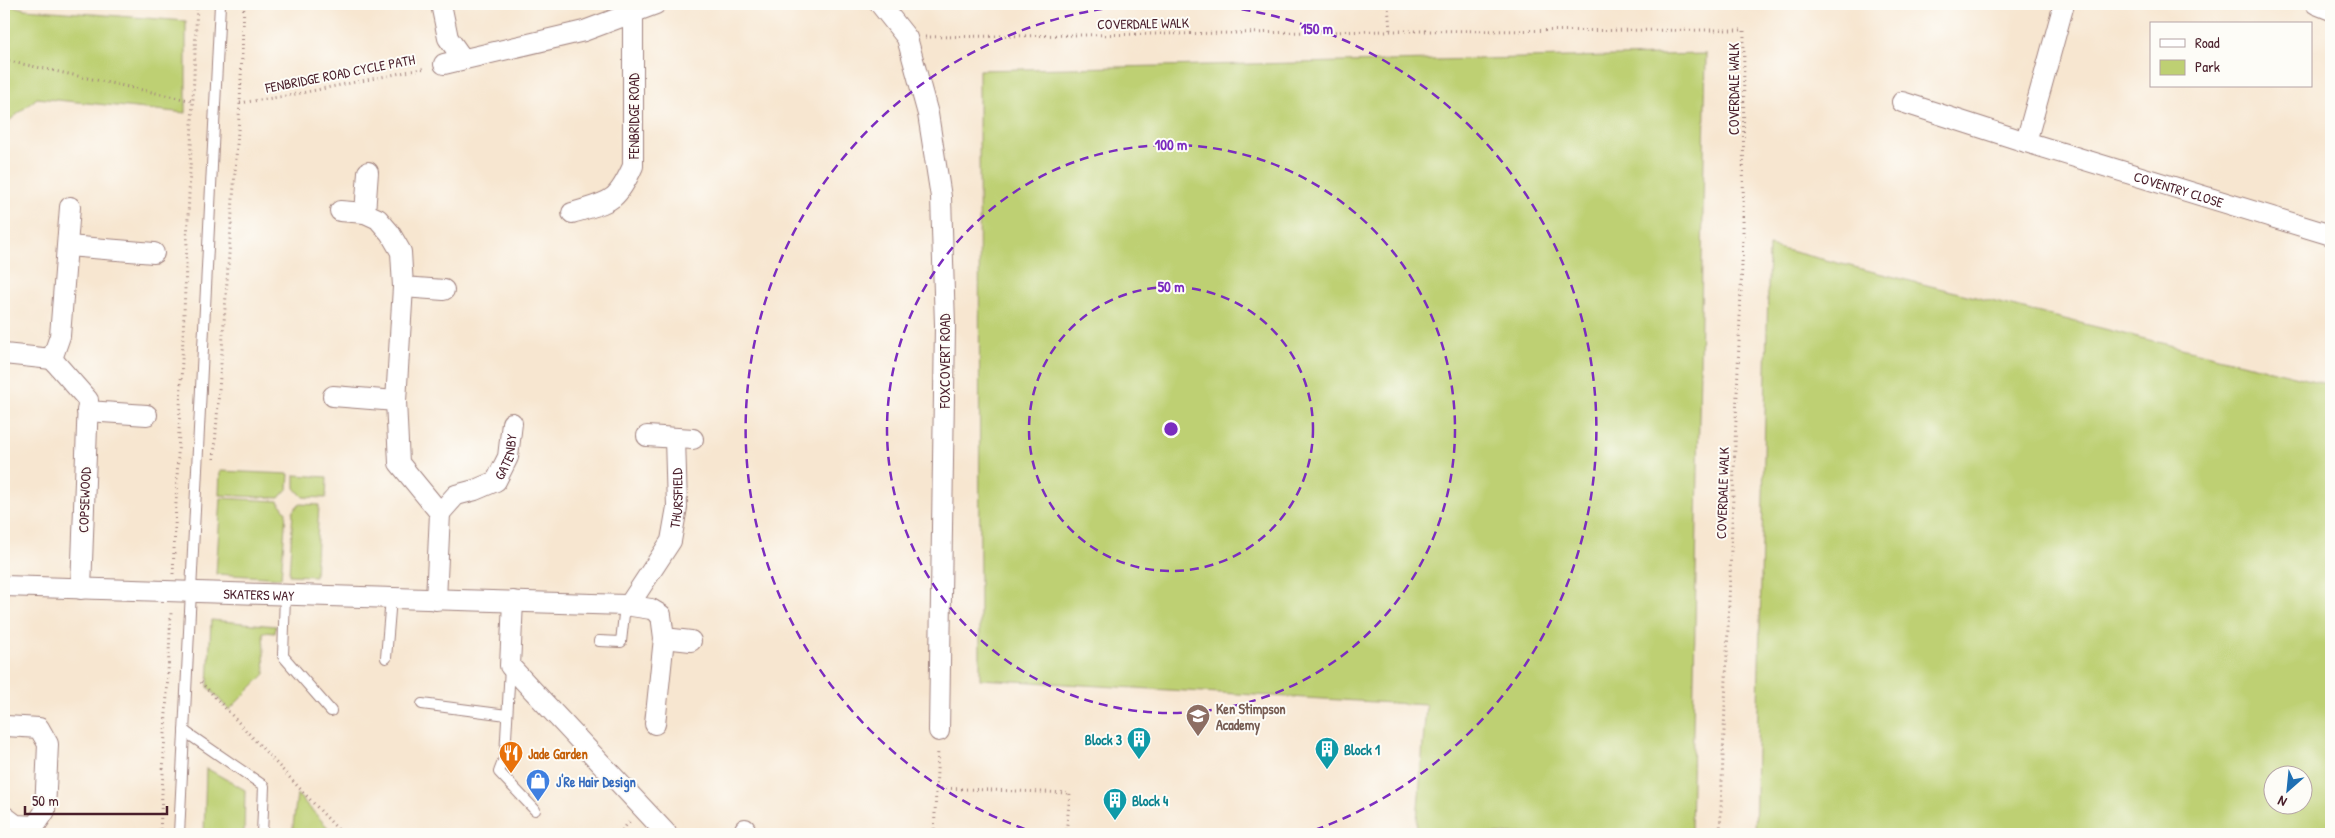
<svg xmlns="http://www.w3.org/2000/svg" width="2335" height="838" viewBox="0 0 2335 838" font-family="'Patrick Hand',sans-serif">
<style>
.green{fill:#bed073;stroke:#84784f;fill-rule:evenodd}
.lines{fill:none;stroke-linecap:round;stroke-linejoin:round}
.service-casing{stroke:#a0827e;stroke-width:12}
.minor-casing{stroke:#a0827e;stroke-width:22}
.path{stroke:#a0827e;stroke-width:3;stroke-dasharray:1 4;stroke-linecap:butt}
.service{stroke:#fff;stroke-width:10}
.minor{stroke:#fff;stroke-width:20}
.ring{fill:none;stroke:#7b2cbf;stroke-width:2.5;stroke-dasharray:9 6}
.labels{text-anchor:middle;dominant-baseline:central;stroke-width:4;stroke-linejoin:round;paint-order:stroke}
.street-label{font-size:14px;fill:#4a1f2b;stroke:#fdfcf7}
.education-label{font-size:14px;font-weight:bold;fill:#785e54;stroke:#fdfcf7;text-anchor:start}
.culture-label{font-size:14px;font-weight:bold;fill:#0d838f;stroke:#fdfcf7;text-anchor:start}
.food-label{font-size:14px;font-weight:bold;fill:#c56008;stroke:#fdfcf7;text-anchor:start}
.shop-label{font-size:14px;font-weight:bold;fill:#366cbe;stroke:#fdfcf7;text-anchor:start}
.centre{fill:#7b2cbf;stroke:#fdfcf7;stroke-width:2.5}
.ring-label{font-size:15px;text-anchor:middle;font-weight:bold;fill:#7b2cbf;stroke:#fdfcf7;stroke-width:4;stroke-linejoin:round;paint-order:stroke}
</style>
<rect width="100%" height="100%" fill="#fdfcf7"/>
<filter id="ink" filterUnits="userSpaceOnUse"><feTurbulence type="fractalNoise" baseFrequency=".02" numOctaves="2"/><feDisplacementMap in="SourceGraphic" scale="10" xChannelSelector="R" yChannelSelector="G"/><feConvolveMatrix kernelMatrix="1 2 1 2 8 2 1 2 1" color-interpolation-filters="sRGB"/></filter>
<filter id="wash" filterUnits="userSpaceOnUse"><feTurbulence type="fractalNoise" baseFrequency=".0096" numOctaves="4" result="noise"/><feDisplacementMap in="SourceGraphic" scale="20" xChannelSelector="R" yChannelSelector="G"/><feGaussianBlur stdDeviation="1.12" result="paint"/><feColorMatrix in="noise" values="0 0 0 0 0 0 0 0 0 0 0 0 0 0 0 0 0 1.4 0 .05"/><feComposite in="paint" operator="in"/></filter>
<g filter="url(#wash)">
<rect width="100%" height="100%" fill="#f7e6d0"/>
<g class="green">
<path d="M4,4L25,9L186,21V113L37,98L4,125Z"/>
<path d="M1706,54L1691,834H1416L1426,705L980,679L979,70Z"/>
<path d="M1769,246L2331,385V834H1755ZM2272,776H2302V806H2272Z"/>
<path d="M220,471L289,474L288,488L279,498L219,495Z"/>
<path d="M295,475L327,477L326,498L303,497L295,488Z"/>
<path d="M221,498L278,501L286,512L281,578L216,574Z"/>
<path d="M299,504L319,505L315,576L289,575L293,511Z"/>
<path d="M211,620L276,626L275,633L263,632L265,674L229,710L208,687Z"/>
<path d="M206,768L245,790L244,834H204Z"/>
<path d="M297,794L334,834H292Z"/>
</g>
</g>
<g filter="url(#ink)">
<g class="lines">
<defs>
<g id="service">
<path d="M285,595L283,656L331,711"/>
<path d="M599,641L621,642L625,605"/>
<path d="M386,658L391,598"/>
<path d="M510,667L505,756L499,772L535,810"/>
<path d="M422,704L507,715"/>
<path d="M184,731L264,786L262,834"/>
<path d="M179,834L220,4"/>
</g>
<g id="minor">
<path d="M441,4L448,38L463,59"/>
<path d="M880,4L907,38L928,114L941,197L945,325L939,731"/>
<path d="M2316,4L2331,10"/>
<path d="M444,64L584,31L656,4"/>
<path id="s1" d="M1902,102L2026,142L2331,235"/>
<path d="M2026,142L2064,4"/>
<path id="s2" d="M340,211L365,213L378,219L390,233L401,252L403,287L396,401L399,463L440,513L456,495L475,490L496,481L508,457L512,423"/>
<path d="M365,213L368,172"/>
<path d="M572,213C610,201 616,204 633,166V13"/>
<path d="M68,246L154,253"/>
<path d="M403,287L444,290"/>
<path d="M4,354L52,359L60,336L70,207"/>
<path d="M52,359L88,400L81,589"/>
<path d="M333,396L396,401"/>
<path d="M87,411L147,415"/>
<path d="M647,436L693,439"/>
<path id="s3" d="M4,586L625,605L651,609L661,615L664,638L655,724"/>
<path d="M436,600L440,513"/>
<path d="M513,601L510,666L667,834"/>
<path id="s4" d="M629,605L671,541L677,507L675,438"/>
<path d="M664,638L691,641"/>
<path d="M4,727L6,726L39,728L48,744L45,811L35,826L16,825L4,816"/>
<path d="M745,834V829"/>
</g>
</defs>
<use href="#service" class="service-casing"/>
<use href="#minor" class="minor-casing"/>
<g class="path">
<path d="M1388,4L1390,31"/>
<path d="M925,37L1390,31L1744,30L1743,238L1720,834"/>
<path d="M4,60L193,101"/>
<path d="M240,103L286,96L426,68"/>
<path d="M214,459L240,103L244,4"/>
<path d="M173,574L197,4"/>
<path d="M201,682L342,834"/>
<path d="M936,788L1070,793L1066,834"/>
<path d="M160,834L171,613"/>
<path d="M619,834L630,821"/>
<path d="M934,834L938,750"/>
</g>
<use href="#service" class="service"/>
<use href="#minor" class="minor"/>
</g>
</g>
<g class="ring">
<circle cx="1171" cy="429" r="142"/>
<circle cx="1171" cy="429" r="284"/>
<path d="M1039 834A426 426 0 0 1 1145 4M1197 4A426 426 0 0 1 1303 834"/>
</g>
<defs>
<symbol id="school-pin" viewBox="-11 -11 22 30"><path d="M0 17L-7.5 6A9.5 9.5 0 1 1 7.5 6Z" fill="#8d6e63" stroke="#fdfcf7"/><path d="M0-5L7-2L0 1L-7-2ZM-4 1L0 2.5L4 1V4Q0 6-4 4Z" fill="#fff"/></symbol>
<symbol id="building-pin" viewBox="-11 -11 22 30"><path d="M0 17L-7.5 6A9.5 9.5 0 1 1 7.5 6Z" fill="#0f9aa8" stroke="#fdfcf7"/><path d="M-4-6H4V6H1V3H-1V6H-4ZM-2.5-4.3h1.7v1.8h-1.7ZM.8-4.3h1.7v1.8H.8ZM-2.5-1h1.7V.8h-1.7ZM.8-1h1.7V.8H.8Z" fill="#fff"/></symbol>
<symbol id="restaurant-pin" viewBox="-11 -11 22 30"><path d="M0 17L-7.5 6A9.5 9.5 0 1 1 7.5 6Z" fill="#e8710a" stroke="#fdfcf7"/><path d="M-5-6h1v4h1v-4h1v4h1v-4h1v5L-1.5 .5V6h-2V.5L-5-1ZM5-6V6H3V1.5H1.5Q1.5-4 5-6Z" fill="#fff"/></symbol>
<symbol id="shop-pin" viewBox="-11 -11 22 30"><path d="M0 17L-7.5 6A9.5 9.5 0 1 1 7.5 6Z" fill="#3f7fe0" stroke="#fdfcf7"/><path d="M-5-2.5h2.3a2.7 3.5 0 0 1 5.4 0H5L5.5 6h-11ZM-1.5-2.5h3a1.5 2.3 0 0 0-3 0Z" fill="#fff"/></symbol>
</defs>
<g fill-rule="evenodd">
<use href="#school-pin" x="1184" y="702" width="28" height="38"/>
<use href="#building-pin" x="1125" y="725" width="28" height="38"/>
<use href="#building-pin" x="1313" y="735" width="28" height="38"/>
<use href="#restaurant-pin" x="497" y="739" width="28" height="38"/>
<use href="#shop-pin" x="524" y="767" width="28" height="38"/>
<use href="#building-pin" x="1101" y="786" width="28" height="38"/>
</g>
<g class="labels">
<g class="street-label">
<text transform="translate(1143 23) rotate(-1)">COVERDALE WALK</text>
<text transform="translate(340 73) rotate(-11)">FENBRIDGE ROAD CYCLE PATH</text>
<text transform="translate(1733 89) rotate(-90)">COVERDALE WALK</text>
<text transform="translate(633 116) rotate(-90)">FENBRIDGE ROAD</text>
<text stroke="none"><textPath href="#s1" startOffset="290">COVENTRY CLOSE</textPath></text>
<text transform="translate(944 361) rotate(-90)">FOXCOVERT ROAD</text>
<text stroke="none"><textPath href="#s2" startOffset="449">GATENBY</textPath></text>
<text transform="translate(1722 493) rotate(-88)">COVERDALE WALK</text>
<text stroke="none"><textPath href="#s4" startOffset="120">THURSFIELD</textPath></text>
<text transform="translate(84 500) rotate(-88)">COPSEWOOD</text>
<text stroke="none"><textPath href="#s3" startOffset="255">SKATERS WAY</textPath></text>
</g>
<g class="education-label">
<text x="1216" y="708">Ken Stimpson<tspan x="1216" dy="16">Academy</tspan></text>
</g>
<g class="culture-label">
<text x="1122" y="739" text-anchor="end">Block 3</text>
<text x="1344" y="749">Block 1</text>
<text x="1132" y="800">Block 4</text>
</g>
<g class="food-label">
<text x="528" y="753">Jade Garden</text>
</g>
<g class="shop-label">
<text x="556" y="781">J'Re Hair Design</text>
</g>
</g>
<circle cx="1171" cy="429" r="8" class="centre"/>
<g class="ring-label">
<text x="1317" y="34">150 m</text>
<text x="1171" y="150">100 m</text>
<text x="1171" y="292">50 m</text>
</g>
<rect width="2335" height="838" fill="none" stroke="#fdfcf7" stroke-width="20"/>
<rect x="2150" y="22" width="162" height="65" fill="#fdfcf7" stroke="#b5a4a5"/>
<rect x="2160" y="39" width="25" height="8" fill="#ffffff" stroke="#b5a4a5"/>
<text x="2195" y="48" font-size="15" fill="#4a1f2b">Road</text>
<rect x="2160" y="60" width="25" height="15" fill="#bed073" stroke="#b5a4a5"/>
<text x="2195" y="72" font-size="15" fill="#4a1f2b">Park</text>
<g transform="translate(2288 790) rotate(207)"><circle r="24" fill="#fdfcf7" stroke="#b5a4a5"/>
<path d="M0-4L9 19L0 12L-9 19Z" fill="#1f6fb2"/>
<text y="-8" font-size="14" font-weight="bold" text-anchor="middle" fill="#4a1f2b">N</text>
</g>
<path d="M25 806v8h142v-8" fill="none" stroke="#4a1f2b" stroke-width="2.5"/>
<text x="32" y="806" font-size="15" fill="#4a1f2b" stroke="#fdfcf7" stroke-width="4" paint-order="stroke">50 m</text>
</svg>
